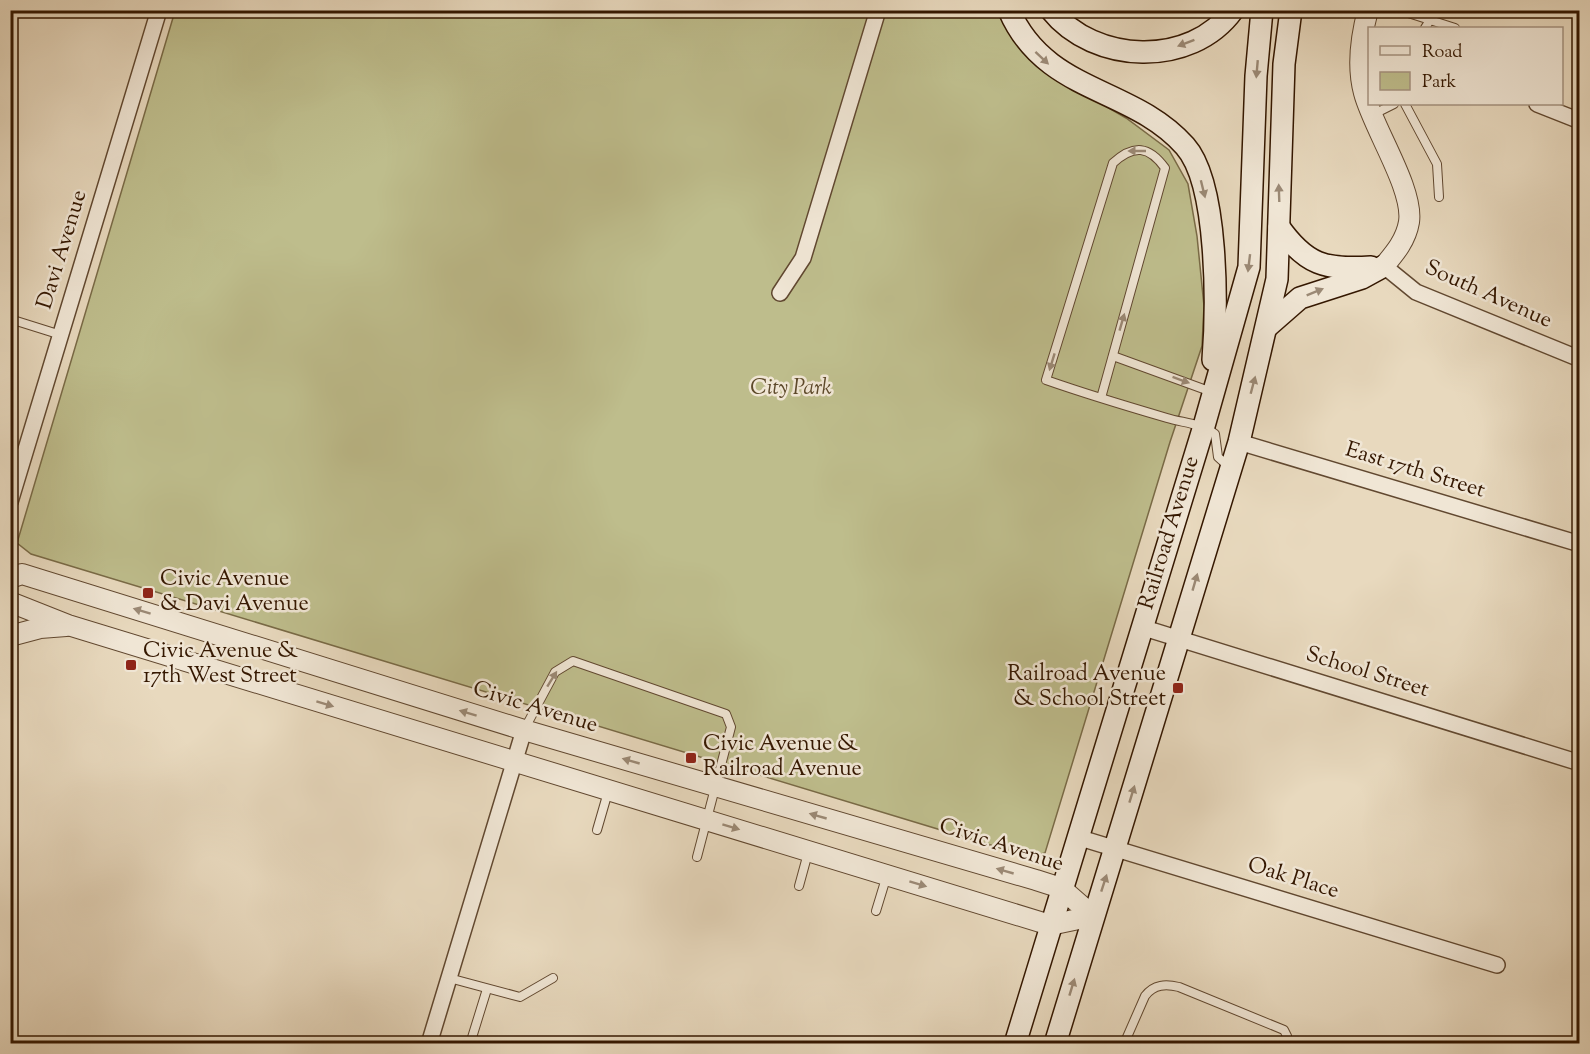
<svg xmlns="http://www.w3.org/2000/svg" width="1590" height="1054" viewBox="0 0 1590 1054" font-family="'Sorts Mill Goudy',serif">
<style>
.green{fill:#bebd8c;stroke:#796a46;stroke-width:1.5}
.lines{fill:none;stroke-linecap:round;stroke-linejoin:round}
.service-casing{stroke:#614830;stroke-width:10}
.minor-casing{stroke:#614830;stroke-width:18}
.tertiary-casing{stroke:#614830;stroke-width:22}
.secondary-casing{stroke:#341700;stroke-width:24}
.service{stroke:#f0e6d5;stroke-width:8}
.minor{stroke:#f0e6d5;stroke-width:15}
.tertiary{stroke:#f0e6d5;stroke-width:20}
.secondary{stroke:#f0e6d5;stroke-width:21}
.oneway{fill:#9b8975}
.poi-dot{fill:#8f2418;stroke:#f0e6d5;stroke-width:2}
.labels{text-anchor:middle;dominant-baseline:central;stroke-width:5;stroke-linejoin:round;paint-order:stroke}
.street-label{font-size:22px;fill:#341700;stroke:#f0e6d5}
.park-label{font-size:22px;font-style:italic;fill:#5d492a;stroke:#f0e6d5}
.poi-label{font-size:22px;fill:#341700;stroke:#f0e6d5;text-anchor:start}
</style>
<rect width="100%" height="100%" fill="#e8d9be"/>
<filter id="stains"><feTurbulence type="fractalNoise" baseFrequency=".00333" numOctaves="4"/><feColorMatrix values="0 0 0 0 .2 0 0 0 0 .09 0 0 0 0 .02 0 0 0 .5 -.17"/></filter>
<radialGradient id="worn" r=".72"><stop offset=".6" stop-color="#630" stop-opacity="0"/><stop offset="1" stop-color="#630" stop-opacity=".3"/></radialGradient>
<path class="green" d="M175,11H1001L1093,99L1126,118L1169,150L1188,184L1197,236L1204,306L1202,346L1170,442L1045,853L1030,857L31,554L17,543Z"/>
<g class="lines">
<defs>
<g id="service">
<path d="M1399,10L1430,20L1425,28"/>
<path d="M1430,20L1455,28"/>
<path d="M1405,104L1437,164L1439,197"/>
<path d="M1372,115L1394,104"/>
<path d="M10,319L61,335"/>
<path d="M1113,356L1209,391"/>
<path d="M1101,398L1165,168C1149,146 1134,144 1113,163L1046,380C1086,394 1126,406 1167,418C1183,423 1201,423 1215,434L1218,457L1228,466"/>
<path d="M524,730L555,672L573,661L726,714L731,727L697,857"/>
<path d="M597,830L608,792"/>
<path d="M799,886L808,853"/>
<path d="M876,911L887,875"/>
<path d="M449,978L520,997L553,978"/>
<path d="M470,1044L487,989"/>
<path d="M1124,1044L1145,996C1154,984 1166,984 1179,987L1284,1030L1287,1036L1286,1044"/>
</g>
<g id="minor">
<path d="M1537,104L1580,121"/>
<path d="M1384,266L1416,292L1580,359"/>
<path d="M780,293L803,258L878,10"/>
<path d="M1239,442L1580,544"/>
<path d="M10,502L159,10"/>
<path d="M1141,627L1580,763"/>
<path d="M1077,837L1497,965"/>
<path d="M429,1044L524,730"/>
</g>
<g id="tertiary">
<path d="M1368,10C1361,36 1357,67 1364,93C1373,128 1414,189 1409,222C1406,240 1395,253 1384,266"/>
<path d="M10,578L22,574L524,730L1036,880L1061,888L1093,916"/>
<path d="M10,602L68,625L1050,925L1093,916"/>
<path d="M10,636L40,628L66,626"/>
</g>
<g id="secondary">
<path d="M1009,10C1045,94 1132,86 1185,146C1219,184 1217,310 1213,360"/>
<path d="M1051,10C1094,64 1191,68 1233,10"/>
<path d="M1279,227C1306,265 1325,270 1371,267"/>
<path d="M1268,326L1300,298L1362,278L1384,266"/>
<path d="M1015,1044L1204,426L1249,267L1256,76L1262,10"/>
<path d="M1055,1044L1239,442L1277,279L1284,64L1291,10"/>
</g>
</defs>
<use href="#service" class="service-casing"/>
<use href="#minor" class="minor-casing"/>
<use href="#tertiary" class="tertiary-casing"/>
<use href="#secondary" class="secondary-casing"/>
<use href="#service" class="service"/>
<use href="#minor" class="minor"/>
<use href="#tertiary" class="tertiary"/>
<use href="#secondary" class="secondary"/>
</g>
<defs><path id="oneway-solid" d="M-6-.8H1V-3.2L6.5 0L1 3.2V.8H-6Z" transform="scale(1.5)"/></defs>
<g class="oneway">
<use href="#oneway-solid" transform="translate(1186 43) rotate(159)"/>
<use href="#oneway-solid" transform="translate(1042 58) rotate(43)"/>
<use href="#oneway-solid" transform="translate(1257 69) rotate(95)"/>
<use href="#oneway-solid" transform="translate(1137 151) rotate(180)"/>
<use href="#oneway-solid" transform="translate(1203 189) rotate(76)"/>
<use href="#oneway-solid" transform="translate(1279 193) rotate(-92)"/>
<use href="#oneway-solid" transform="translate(1249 263) rotate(97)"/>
<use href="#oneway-solid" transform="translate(1315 292) rotate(-22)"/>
<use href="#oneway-solid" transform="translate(1122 322) rotate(-74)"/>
<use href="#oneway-solid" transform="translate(1052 362) rotate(107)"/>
<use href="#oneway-solid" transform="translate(1181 380) rotate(20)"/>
<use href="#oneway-solid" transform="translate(1253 385) rotate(-75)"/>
<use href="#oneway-solid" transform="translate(1195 582) rotate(-74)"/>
<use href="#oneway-solid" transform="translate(142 611) rotate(-163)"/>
<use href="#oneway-solid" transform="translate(552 679) rotate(-58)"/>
<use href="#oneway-solid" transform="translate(325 704) rotate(17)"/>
<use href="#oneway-solid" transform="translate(468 713) rotate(-163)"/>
<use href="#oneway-solid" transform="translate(631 761) rotate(-164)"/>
<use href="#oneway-solid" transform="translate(1132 794) rotate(-73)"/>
<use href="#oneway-solid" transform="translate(818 816) rotate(-164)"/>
<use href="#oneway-solid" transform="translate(731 827) rotate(17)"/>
<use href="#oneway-solid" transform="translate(1005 871) rotate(-164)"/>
<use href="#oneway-solid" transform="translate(1104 883) rotate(-72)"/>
<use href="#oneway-solid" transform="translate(918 884) rotate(17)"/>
<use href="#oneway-solid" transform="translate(1072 987) rotate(-73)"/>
</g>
<g class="poi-dot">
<rect x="142" y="587" width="12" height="12" rx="3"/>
<rect x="125" y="659" width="12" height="12" rx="3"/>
<rect x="1172" y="682" width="12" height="12" rx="3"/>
<rect x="685" y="752" width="12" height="12" rx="3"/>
</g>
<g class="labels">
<g class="street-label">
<text transform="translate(63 250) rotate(-73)">Davi Avenue</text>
<text transform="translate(1488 295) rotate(24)">South Avenue</text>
<text transform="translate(1415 471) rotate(17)">East 17th Street</text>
<text transform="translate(1170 533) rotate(-73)">Railroad Avenue</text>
<text transform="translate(1367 673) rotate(17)">School Street</text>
<text transform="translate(535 708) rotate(17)">Civic Avenue</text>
<text transform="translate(1001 846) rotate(18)">Civic Avenue</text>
<text transform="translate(1293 879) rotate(17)">Oak Place</text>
</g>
<g class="park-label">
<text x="791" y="389">City Park</text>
</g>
<g class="poi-label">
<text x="160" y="580">Civic Avenue<tspan x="160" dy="25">&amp; Davi Avenue</tspan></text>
<text x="143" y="652">Civic Avenue &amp;<tspan x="143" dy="25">17th West Street</tspan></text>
<text x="1166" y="675" text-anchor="end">Railroad Avenue<tspan x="1166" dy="25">&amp; School Street</tspan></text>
<text x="703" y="745">Civic Avenue &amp;<tspan x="703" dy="25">Railroad Avenue</tspan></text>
</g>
</g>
<rect width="1590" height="1054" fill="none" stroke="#e8d9be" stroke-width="36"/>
<rect x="12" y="12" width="1566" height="1030" fill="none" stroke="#341700" stroke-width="3"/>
<rect x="18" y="18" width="1554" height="1018" fill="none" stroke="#341700" stroke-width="1.5"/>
<rect x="1368" y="27" width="195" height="78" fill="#f0e6d5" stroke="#a59380" stroke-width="1.5"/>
<rect x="1380" y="46" width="30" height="9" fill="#f0e6d5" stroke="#a59380" stroke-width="1.5"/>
<text x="1422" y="57" font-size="18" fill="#341700">Road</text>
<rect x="1380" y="72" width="30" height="18" fill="#bebd8c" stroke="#a59380" stroke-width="1.5"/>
<text x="1422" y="87" font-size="18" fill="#341700">Park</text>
<rect width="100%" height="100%" filter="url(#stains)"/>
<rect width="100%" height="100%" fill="url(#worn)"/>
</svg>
